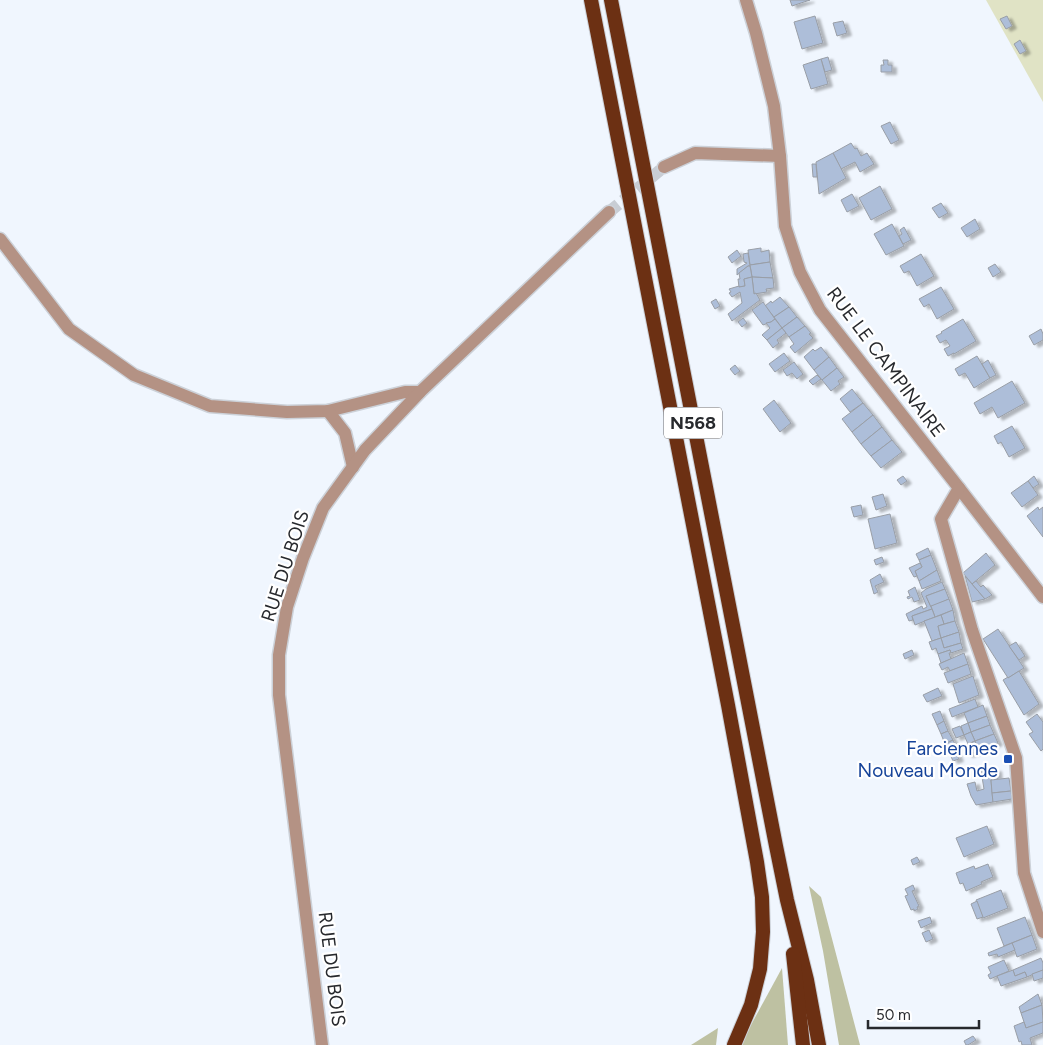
<svg xmlns="http://www.w3.org/2000/svg" width="1043" height="1045" viewBox="0 0 1043 1045" font-family="Figtree,sans-serif">
<style>
.green{fill:#e0e3c5}
.forest{fill:#bec1a2}
.building{fill:#adbed9;stroke:#999ea6;filter:url(#shadow)}
.lines{fill:none;stroke-linecap:round;stroke-linejoin:round}
.minor-tunnel{stroke:#c8cdd4;stroke-width:12;stroke-dasharray:12 6;stroke-linecap:butt}
.minor-casing{stroke:#ccd1d8;stroke-width:15}
.trunk-casing{stroke:#ccd1d8;stroke-width:16}
.minor{stroke:#b49284;stroke-width:12}
.trunk{stroke:#6c3013;stroke-width:14}
.transit-dot{fill:#1a4fb4;stroke:#fff;stroke-width:2}
.labels{text-anchor:middle;dominant-baseline:central;stroke-width:4.5;stroke-linejoin:round;paint-order:stroke}
.shield{fill:#fff;stroke:#68696c;stroke-width:1}
.shield-label{font-size:18px;font-weight:bold;fill:#27292d}
.street-label{font-size:19px;fill:#27292d;stroke:#fff}
.transit-label{font-size:19px;fill:#164399;stroke:#fff;text-anchor:end}
</style>
<defs>
<filter id="shadow"><feDropShadow dx="4.5" dy="2.5" stdDeviation="1" flood-color="#0004"/></filter>
</defs>
<rect width="100%" height="100%" fill="#f0f6fe"/>
<path class="green" d="M986,0H1043V102Z"/>
<g class="forest">
<path d="M809,886L821,897L860,1045H839L823,951Z"/>
<path d="M782,968L788,1045H740Z"/>
<path d="M718,1028L716,1045H691Z"/>
</g>
<g class="building">
<path d="M790,0H810L792,6Z"/>
<path d="M815,16L823,43L802,49L794,22Z"/>
<path d="M1007,16L1012,26L1006,29L1000,19Z"/>
<path d="M843,21L847,33L837,36L833,23Z"/>
<path d="M1020,40L1026,51L1020,54L1014,44Z"/>
<path d="M828,57L832,70L825,72L821,59Z"/>
<path d="M821,59L828,84L811,89L803,65Z"/>
<path d="M883,60H888V65H892V72H881V65H884Z"/>
<path d="M890,122L899,140L891,144L881,126Z"/>
<path d="M851,143L855,149L857,148L861,156L867,153L874,164L860,172L855,162L841,169L833,153Z"/>
<path d="M833,153L846,178L819,194L816,162Z"/>
<path d="M812,164H816L817,177H813Z"/>
<path d="M880,186L892,209L871,220L859,198Z"/>
<path d="M852,194L859,206L847,212L841,200Z"/>
<path d="M941,203L948,213L939,218L932,208Z"/>
<path d="M975,219L980,229L967,237L961,228Z"/>
<path d="M892,224L904,246L886,255L874,234Z"/>
<path d="M904,227L911,240L903,244L899,236L902,234L900,230Z"/>
<path d="M761,248V252L769,250L770,262L750,265L748,250Z"/>
<path d="M737,250L741,256L732,263L728,257Z"/>
<path d="M748,253L750,266H748L737,275V269L747,263L744,262L743,254Z"/>
<path d="M921,254L934,276L917,286L909,271L904,273L900,266Z"/>
<path d="M770,262L773,278L752,277L750,265Z"/>
<path d="M995,264L1001,272L993,277L988,268Z"/>
<path d="M748,266H750L752,277L744,279L745,286L739,287L738,279H740L739,273Z"/>
<path d="M752,277L773,278L774,288L766,289L767,292L754,294Z"/>
<path d="M752,277L754,294L756,293L760,300L732,321L728,314L742,303L740,292L732,297L729,293L731,292L729,289L739,286V287L745,286L744,279Z"/>
<path d="M941,287L954,309L937,319L929,304L924,307L919,299Z"/>
<path d="M780,297L789,307L774,317L765,306L771,301L772,303Z"/>
<path d="M716,299L720,306L715,309L711,302Z"/>
<path d="M763,302L775,319L771,322L763,325L752,310Z"/>
<path d="M789,307L797,317L782,328L774,317Z"/>
<path d="M797,317L805,326L789,337L782,328Z"/>
<path d="M743,318L747,323L742,327L738,322Z"/>
<path d="M775,319L782,328L767,340L762,335L770,328L766,323L771,322Z"/>
<path d="M963,319L976,341L954,354V353L948,356L944,349L950,346L946,340L940,343L936,336L942,333L941,332Z"/>
<path d="M805,326L811,333L809,334L813,338L795,353L790,347L794,344L789,337Z"/>
<path d="M782,328L786,333L777,340L779,343L773,348L767,340Z"/>
<path d="M1041,329L1043,334V340L1034,345L1029,336Z"/>
<path d="M821,347L829,357L814,370L804,357L813,349L815,351Z"/>
<path d="M784,353L790,361L775,372L769,364Z"/>
<path d="M977,356L990,378L974,388L965,373L959,376L955,369Z"/>
<path d="M829,357L837,368L822,380L814,370Z"/>
<path d="M988,360L996,375L990,378L982,364Z"/>
<path d="M794,362L803,374L797,379L792,373L787,376L783,370Z"/>
<path d="M735,365L740,371L735,375L730,369Z"/>
<path d="M837,368L844,377L838,381L840,384L831,391L822,380Z"/>
<path d="M817,375L821,379L813,385L809,381Z"/>
<path d="M1012,381L1025,403L998,418L992,407L980,414L974,403Z"/>
<path d="M852,389L863,403L850,412L840,399Z"/>
<path d="M774,400L791,423L780,432L763,409Z"/>
<path d="M863,403L873,415L852,432L842,419Z"/>
<path d="M873,415L882,427L861,444L852,432Z"/>
<path d="M1012,426L1025,448L1009,457L1001,442L998,444L994,436Z"/>
<path d="M882,427L892,440L871,456L861,444Z"/>
<path d="M892,440L902,452L881,468L871,456Z"/>
<path d="M903,476L907,481L901,485L897,480Z"/>
<path d="M1034,476L1039,484L1033,488L1028,481Z"/>
<path d="M1028,481L1038,495L1022,507L1011,493Z"/>
<path d="M883,494L887,506L876,510L872,497Z"/>
<path d="M861,505L863,515L854,517L851,507Z"/>
<path d="M1038,507L1039,510L1043,507V537L1027,516Z"/>
<path d="M890,514L897,543L875,549L868,519Z"/>
<path d="M928,548L931,555L919,560L916,554Z"/>
<path d="M986,553L995,565L972,584L963,573Z"/>
<path d="M931,555L937,570L919,581L915,571L922,567L919,560Z"/>
<path d="M882,557L884,562L876,565L874,560Z"/>
<path d="M920,563L922,567L915,571L917,576L914,577L909,568Z"/>
<path d="M937,570L941,581L922,589L919,581Z"/>
<path d="M880,574L884,582L875,586L878,592L874,594L870,580Z"/>
<path d="M965,576L972,584L985,599L972,602Z"/>
<path d="M976,581L981,587L983,585L992,595L985,599L972,584Z"/>
<path d="M942,582L945,589L926,596L932,609L912,616L913,620L909,621L906,614L922,606L923,609L927,607L921,593L926,589Z"/>
<path d="M915,587L920,600L914,602L912,597L908,599L907,597L910,596L908,591Z"/>
<path d="M945,589L949,599L931,607L926,596Z"/>
<path d="M949,599L953,610L935,617L931,606Z"/>
<path d="M932,609L935,617L915,625L912,616Z"/>
<path d="M953,610L955,621L944,624L941,615Z"/>
<path d="M941,615L944,624L938,626L941,638L932,641L924,621Z"/>
<path d="M955,621L959,632L941,638L938,626Z"/>
<path d="M998,629L1024,668L1008,678L983,639Z"/>
<path d="M959,632L961,643L944,648L941,638Z"/>
<path d="M941,638L944,648L961,643L963,649L951,653L950,650L938,654L936,648L932,650L929,642Z"/>
<path d="M1016,642L1025,656L1019,660L1009,646Z"/>
<path d="M912,650L914,655L905,659L903,654Z"/>
<path d="M950,650L951,653H949L951,659L941,663L938,654Z"/>
<path d="M964,653L968,664L950,671L948,667L942,670L939,664Z"/>
<path d="M968,664L971,674L948,683L944,673Z"/>
<path d="M1019,671L1039,704L1024,715L1003,680L1008,677V678Z"/>
<path d="M973,676L979,695L959,703L953,684Z"/>
<path d="M938,688L942,696L927,702L923,695Z"/>
<path d="M975,699L978,707L952,717L949,709Z"/>
<path d="M983,705L987,716L968,723L964,713Z"/>
<path d="M940,711L944,721L937,725L932,714Z"/>
<path d="M1037,714L1043,722V749L1041,751L1029,734L1033,732L1026,722Z"/>
<path d="M987,716L990,725L971,732L968,723Z"/>
<path d="M944,721L948,731L941,734L937,725Z"/>
<path d="M968,723L971,732L964,735L961,726Z"/>
<path d="M990,725L994,734L975,741L971,732Z"/>
<path d="M960,726L964,735L956,738L952,729Z"/>
<path d="M948,731L953,740L945,744L941,734Z"/>
<path d="M971,732L975,741L968,744L964,735Z"/>
<path d="M994,734L998,743L979,751L975,741Z"/>
<path d="M953,740L957,749L949,752L945,744Z"/>
<path d="M975,741L979,751L968,755L964,746Z"/>
<path d="M955,750L959,759L953,761L949,752Z"/>
<path d="M997,769L998,779L991,780L993,802L976,805L971,796L967,784L975,782L977,791L984,789L981,771Z"/>
<path d="M1009,778L1011,791L992,793L991,780Z"/>
<path d="M1011,791L1012,799L993,802L992,793Z"/>
<path d="M987,826L994,844L964,857L956,838Z"/>
<path d="M917,857L920,862L913,865L911,860Z"/>
<path d="M988,864L993,877L981,882L982,884L966,891L963,883L960,884L956,873L974,866L975,869Z"/>
<path d="M913,885L915,890L912,891L919,906L917,907L918,909L914,911V909L911,910L905,896L908,895L905,889Z"/>
<path d="M1001,890L1008,908L983,918L976,900Z"/>
<path d="M977,901L983,917L977,919L971,904Z"/>
<path d="M930,917L932,923L921,928L918,921Z"/>
<path d="M1025,917L1032,935L1004,946L997,928Z"/>
<path d="M929,930L933,939L926,942L922,933Z"/>
<path d="M1032,935L1037,949L1017,957L1012,943Z"/>
<path d="M1012,943L1015,950L998,957L997,954L989,956L988,953Z"/>
<path d="M1041,958L1043,963V970L1027,977L1025,972L1015,976L1013,970Z"/>
<path d="M1004,960L1009,971L990,979L988,975L991,973L988,967Z"/>
<path d="M1013,970L1015,976L1025,972L1027,977L1001,986L997,976Z"/>
<path d="M1043,970V978L1034,981L1032,974Z"/>
<path d="M1038,994L1042,1005L1021,1013L1019,1007Z"/>
<path d="M1042,1005L1043,1022L1026,1028L1021,1013Z"/>
<path d="M1024,1022L1026,1028L1043,1022V1033L1030,1038L1032,1045H1022L1021,1041L1019,1042L1014,1026Z"/>
<path d="M973,1036L976,1040L968,1045H966L964,1041Z"/>
</g>
<g class="lines">
<path class="minor-tunnel" d="M609,212L664,167"/>
<defs>
<g id="minor">
<path d="M746,0L756,33L774,106L780,156L785,226L800,272L820,310L959,488L1043,597"/>
<path d="M664,167L695,153L780,156"/>
<path d="M0,239L69,329L134,375L210,406L287,412L328,411L405,392H420"/>
<path d="M328,411L345,433L353,467"/>
<path d="M959,488L941,519L972,630L1016,758L1024,873L1043,932"/>
<path d="M322,1045L279,695V655L287,607L303,558L323,508L365,450L420,392L609,212"/>
</g>
<g id="trunk">
<path d="M591,0L728,705L757,862L762,897L763,932L760,969L751,1005L734,1045"/>
<path d="M611,0L776,846L787,900L807,980L819,1045"/>
<path d="M793,954L803,1045"/>
</g>
</defs>
<use href="#minor" class="minor-casing"/>
<use href="#trunk" class="trunk-casing"/>
<use href="#minor" class="minor"/>
<use href="#trunk" class="trunk"/>
</g>
<rect class="transit-dot" x="1003" y="754" width="10" height="10" rx="2.5"/>
<g class="labels">
<rect class="shield" x="664" y="407.5" width="58" height="31" rx="4"/>
<g class="shield-label">
<text x="693" y="423">N568</text>
</g>
<g class="street-label">
<text transform="translate(886 362) rotate(53)">RUE LE CAMPINAIRE</text>
<text transform="translate(285 566) rotate(-72)">RUE DU BOIS</text>
<text transform="translate(332 969) rotate(83)">RUE DU BOIS</text>
</g>
<g class="transit-label">
<text x="998" y="748">Farciennes<tspan x="998" dy="22">Nouveau Monde</tspan></text>
</g>
</g>
<path d="M868 1020v8h111v-8" fill="none" stroke="#27292d" stroke-width="2.5"/>
<text x="876" y="1020" font-size="15" fill="#27292d" stroke="#ffffff" stroke-width="4" paint-order="stroke">50 m</text>
</svg>
